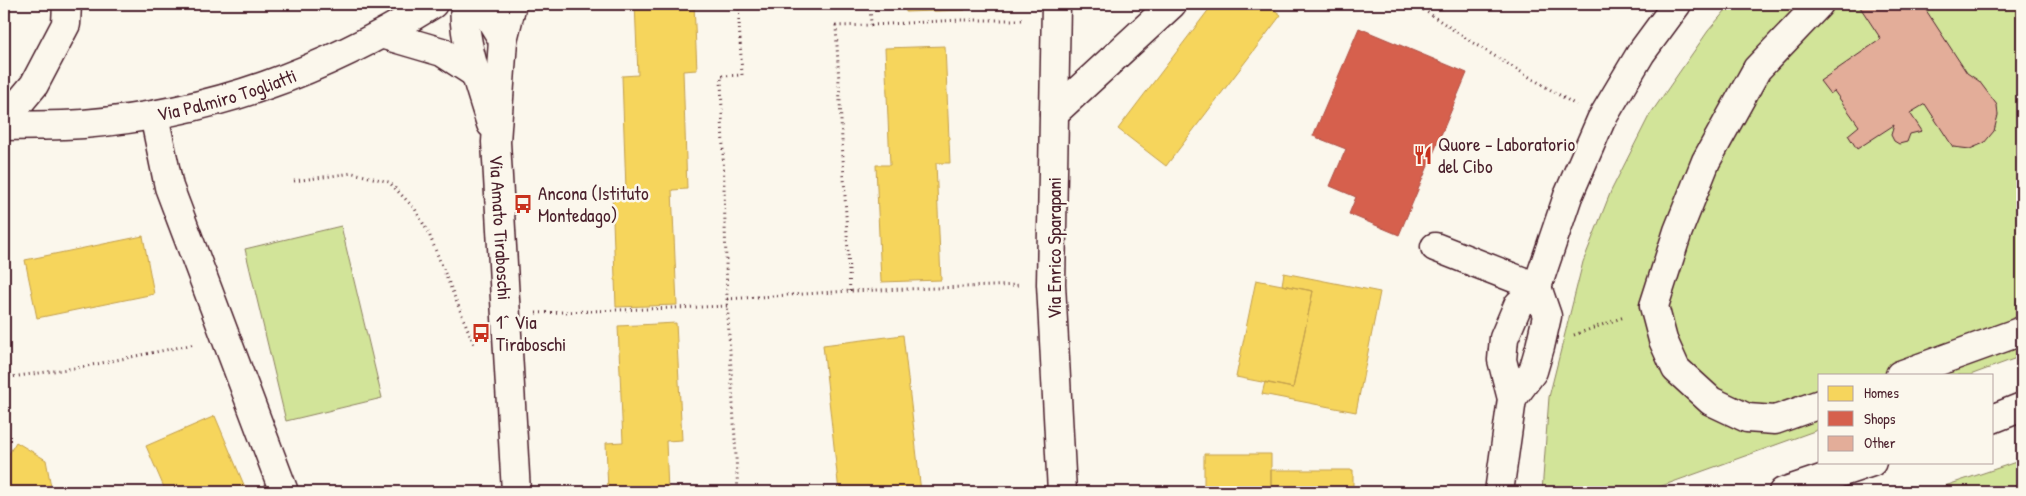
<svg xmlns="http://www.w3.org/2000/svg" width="2026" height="496" font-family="'Patrick Hand',sans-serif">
<rect width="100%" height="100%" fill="#fbf7ec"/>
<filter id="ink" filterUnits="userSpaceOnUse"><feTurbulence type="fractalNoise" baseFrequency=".02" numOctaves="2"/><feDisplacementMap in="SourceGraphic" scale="10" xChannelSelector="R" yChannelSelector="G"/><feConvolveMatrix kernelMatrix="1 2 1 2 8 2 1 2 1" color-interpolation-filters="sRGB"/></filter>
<g filter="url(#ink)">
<!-- green -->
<path fill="#d2e499" stroke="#8e8262" d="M1731,4H2022V356L1970,375H1820V429L1645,492H1542L1549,397L1583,262L1611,191L1649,116L1708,31Z
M341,226L382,398L286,421L245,249Z
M2022,460V492H1927Z"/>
<!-- homes -->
<path fill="#f6d55c" stroke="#c29e4d" d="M635,4H694L697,70L683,71L687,189L672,190L677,305L616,307L612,191L626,190L622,76L638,75Z
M905,4H965V10L906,12Z
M1213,4H1267L1281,15L1166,166L1118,129Z
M945,46L950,163H936L941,280L881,282L876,165H890L885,48Z
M143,236L154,294L37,318L25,260Z
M1284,273L1380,292L1356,412L1262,394L1265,382L1293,388L1313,291L1282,285Z
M1256,280L1313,291L1293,388L1236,377Z
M676,323L682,440L666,441L668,492H608L606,443L623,442L618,326Z
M903,335L921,492H839L823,345Z
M215,416L247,492H166L146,446Z
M16,442L46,460L52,492H4V462Z
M1204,454H1271V492H1211V489L1204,488Z
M1271,470H1353V492H1271Z"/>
<!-- shops -->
<path fill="#d6604d" stroke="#ac4c43" d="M1359,28L1467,73L1399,235L1349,214L1356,197L1330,186L1346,149L1313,136Z"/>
<!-- building -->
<path fill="#e3ad99" stroke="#4a1f2b" d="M1858,4H1922L1967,73L1979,81L1997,105L1998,115L1994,131L1984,143L1970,149L1953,147L1925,104L1910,113L1922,131L1910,134L1907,142L1899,144L1894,141L1891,135L1894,125L1857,149L1848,135L1859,126L1834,91L1830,94L1820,81L1881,39Z"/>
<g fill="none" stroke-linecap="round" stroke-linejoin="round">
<!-- minor casing -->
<g stroke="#4a1f2b" stroke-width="31">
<g id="minor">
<path d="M465,4C461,37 481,91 491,124"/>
<path d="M481,4L503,40"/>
<path id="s1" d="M512,4L503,40L496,142L516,492"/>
<path d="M1056,4L1051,284L1062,492"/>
<path d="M1819,4L1757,69L1706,161L1678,231L1654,306L1663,340L1676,369L1711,401L1747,418L1775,420L1820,404"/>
<path d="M384,35L442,52L476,74"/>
<path d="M1054,113L1172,4"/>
<path d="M154,115L169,187L284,492"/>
<path d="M4,121L34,85L66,24L67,4"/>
<path id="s2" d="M4,126C30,125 57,126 83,124C213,113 323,72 433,4"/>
<path d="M1435,247L1537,287"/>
<path d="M1900,375L2022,331"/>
<path d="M1512,399L1533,371L1540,347L1547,316L1537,287"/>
<path d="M1992,419L2022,407"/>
<path d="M1499,492L1512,399L1502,360L1504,338L1518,305L1537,287L1568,196L1601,120L1641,53L1677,4"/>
<path d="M1783,492L1872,462"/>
</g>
</g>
<!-- path -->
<path stroke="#4a1f2b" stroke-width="3" stroke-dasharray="1 4" stroke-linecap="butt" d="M738,4L742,75L721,76L727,299L738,492
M1415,4L1473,43L1576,105
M871,25L960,20H1025
M294,181L353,173L389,182L415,209L429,234L475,347
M850,291L836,26L871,25L870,4
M727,299L850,291L1021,285
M536,313L728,306
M1574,335L1624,317
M4,378L82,367L195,344"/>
<!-- minor -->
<use href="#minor" stroke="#fbf7ec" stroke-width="28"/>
</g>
</g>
<!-- icons -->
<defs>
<g id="restaurant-bare" transform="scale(1.5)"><path d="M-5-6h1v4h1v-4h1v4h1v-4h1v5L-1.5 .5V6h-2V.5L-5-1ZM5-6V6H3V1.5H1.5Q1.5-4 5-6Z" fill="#c8321e" stroke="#fbf7ec" stroke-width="2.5" paint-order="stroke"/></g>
<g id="bus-bare" transform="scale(1.5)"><path d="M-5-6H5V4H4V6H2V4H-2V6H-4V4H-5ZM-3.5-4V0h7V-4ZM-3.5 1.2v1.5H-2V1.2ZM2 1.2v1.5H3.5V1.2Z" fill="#c8321e" stroke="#fbf7ec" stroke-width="2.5" paint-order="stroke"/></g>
</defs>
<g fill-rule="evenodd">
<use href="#restaurant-bare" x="1423" y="155"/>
<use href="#bus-bare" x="523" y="204"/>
<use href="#bus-bare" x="481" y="333"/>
</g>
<g text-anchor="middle" stroke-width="5" stroke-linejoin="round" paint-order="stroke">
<!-- street labels -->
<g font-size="19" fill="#4a1f2b" stroke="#fbf7ec">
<text dy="7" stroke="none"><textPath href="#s2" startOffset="226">Via Palmiro Togliatti</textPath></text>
<text dy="7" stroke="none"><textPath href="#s1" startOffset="225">Via Amato Tiraboschi</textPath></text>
<text transform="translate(1054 248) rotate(-90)" y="7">Via Enrico Sparapani</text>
</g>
<!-- poi labels -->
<g font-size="19" fill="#4a1f2b" stroke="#fbf7ec" text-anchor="start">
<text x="1438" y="151">Quore - Laboratorio<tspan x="1438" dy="22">del Cibo</tspan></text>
<text x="538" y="200">Ancona (Istituto<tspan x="538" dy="22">Montedago)</tspan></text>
<text x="496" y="329">1^ Via<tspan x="496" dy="22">Tiraboschi</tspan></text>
</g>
</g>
<!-- margin -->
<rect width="2026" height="496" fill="none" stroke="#fbf7ec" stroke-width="20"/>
<rect x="10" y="10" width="2006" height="476" fill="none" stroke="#4a1f2b" stroke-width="2" filter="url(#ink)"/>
<!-- legend -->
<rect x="1818" y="374" width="175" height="90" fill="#fbf7ec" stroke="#b4a19f"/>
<rect x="1828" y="386" width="25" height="15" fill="#f6d55c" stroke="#b4a19f"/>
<text x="1864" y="398" font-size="15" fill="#4a1f2b">Homes</text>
<rect x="1828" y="411" width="25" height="15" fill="#d6604d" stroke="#b4a19f"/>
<text x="1864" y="424" font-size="15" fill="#4a1f2b">Shops</text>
<rect x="1828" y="436" width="25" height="15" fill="#e3ad99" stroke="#b4a19f"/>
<text x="1864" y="448" font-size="15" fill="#4a1f2b">Other</text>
</svg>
